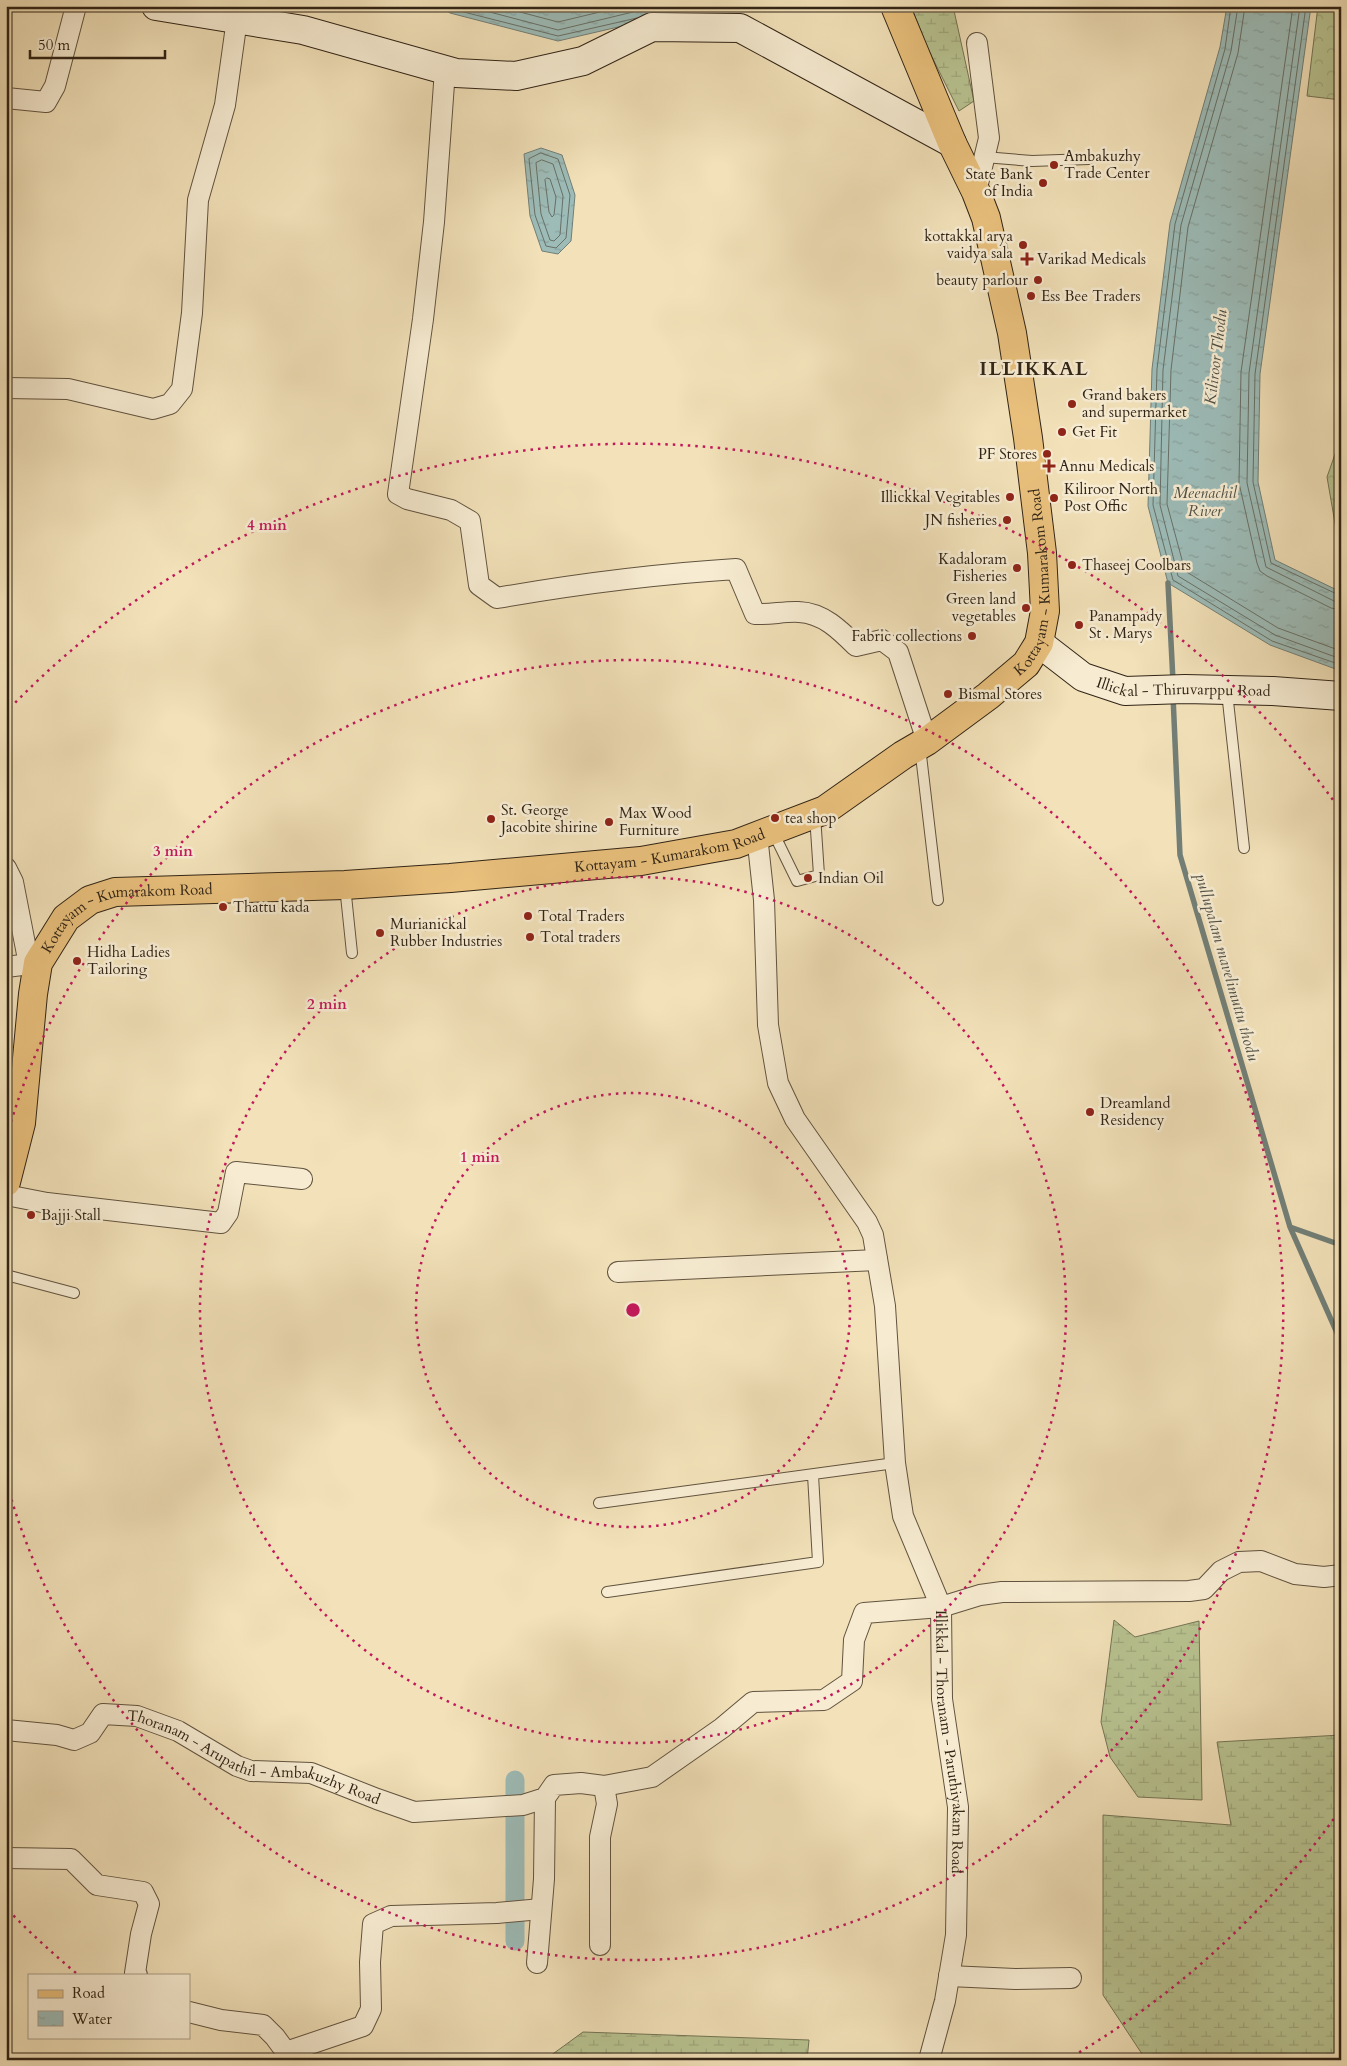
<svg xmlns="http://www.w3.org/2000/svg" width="1347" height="2066" font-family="Cardo,serif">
<defs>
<pattern id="forest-crowns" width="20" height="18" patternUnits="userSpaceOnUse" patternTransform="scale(1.25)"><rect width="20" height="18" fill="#b8c391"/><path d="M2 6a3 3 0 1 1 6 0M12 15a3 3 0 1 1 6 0" fill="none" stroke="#9fa77c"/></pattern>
<pattern id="wetland-marsh" width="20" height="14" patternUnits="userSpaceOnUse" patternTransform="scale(1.25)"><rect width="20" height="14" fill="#b8c391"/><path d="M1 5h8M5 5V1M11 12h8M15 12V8" fill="none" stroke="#9fa77c"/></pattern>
<pattern id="water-ripples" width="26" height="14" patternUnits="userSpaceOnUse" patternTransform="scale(1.25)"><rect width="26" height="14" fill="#9dbcb8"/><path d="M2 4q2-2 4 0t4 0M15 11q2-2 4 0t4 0" fill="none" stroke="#88a19d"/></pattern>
</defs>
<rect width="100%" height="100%" fill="#f2e1b9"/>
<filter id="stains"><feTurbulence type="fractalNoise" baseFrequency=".004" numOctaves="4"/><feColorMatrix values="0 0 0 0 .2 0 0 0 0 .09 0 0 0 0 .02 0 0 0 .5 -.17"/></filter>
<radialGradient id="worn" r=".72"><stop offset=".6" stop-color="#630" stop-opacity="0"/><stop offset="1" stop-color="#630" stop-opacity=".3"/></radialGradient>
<!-- forest -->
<path fill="url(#forest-crowns)" stroke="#747454" d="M1318,6H1341V100L1307,96Z
M1341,437V558L1327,477Z"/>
<!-- wetland -->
<path fill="url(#wetland-marsh)" stroke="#747454" d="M911,6H953L974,101L959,111L928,49Z
M1114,1620L1135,1637L1199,1621L1202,1800L1138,1797L1110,1757L1101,1722Z
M1341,1735V2060H1146L1103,1995V1815L1231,1825L1217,1742Z
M583,2032L809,2040L807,2060H480L550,2056Z"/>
<!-- water -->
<path fill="url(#water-ripples)" stroke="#727f77" d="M440,6H687L674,14L558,41L450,13Z
M1227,6H1311L1260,374L1258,482L1275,560L1341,592V671L1270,645L1168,583L1148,506L1152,369L1170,223L1220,47Z
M541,148L562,155L575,195L571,241L558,254L542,251L530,216L524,154Z
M6,939L12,951L9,1059L6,1078Z"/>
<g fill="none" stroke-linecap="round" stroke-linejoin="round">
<!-- shore -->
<path stroke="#677067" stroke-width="1" d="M448,6L452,9L558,36L637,18
M467,6L558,30L658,6
M497,6L558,22L625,6
M1231,6L1225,49L1175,224L1157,369L1153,505L1173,580L1272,641L1341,665
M1238,6L1231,51L1181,225L1163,370L1160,505L1178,576L1275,635L1341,659
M1245,6L1238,53L1188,227L1171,370L1167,504L1185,571L1278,628L1341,651
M1293,6L1241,372L1239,483L1257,563L1260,571L1267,576L1331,608L1341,610
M1300,6L1249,373L1247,483L1266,567L1334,601L1341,603
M1306,6L1255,374L1253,482L1271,563L1341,596
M541,153L558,159L570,195L566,238L556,248L546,246L535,215L529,159Z
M542,160L553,164L563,196L560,235L554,241L550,240L541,214L536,163Z
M547,178L550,179L556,197L554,215L552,217L549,212L545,180Z"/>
<!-- stream -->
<path stroke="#727f77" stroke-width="5.5" d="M1168,583L1173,681
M1173,696L1180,855L1290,1227L1341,1342
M1290,1227L1341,1245"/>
<!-- canal -->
<path stroke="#9dbcb8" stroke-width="19" d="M515,1780V1798
M515,1815V1941"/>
<!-- lane casing -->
<g stroke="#61533f" stroke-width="12">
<path id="lane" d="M984,157L1032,161L1089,159
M1227,692L1244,848
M920,747L938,900
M773,832L797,881L819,875L815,815
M345,886L352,953
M6,1275L74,1293
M599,1503L895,1463
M607,1592L818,1562L813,1475"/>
</g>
<!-- street casing -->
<g stroke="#61533f" stroke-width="22">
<g id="street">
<path d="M445,70L434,222L423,319L398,494L407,499L451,510L470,521L479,585L497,598C577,584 656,574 736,569L755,614C770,615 785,611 799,612C823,613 840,630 856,646L882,640L898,652L927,741"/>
<path d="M6,98L46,102L55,86L76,6"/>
<path d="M976,192L989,138L977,43"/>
<path d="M6,388L68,389L153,409L170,404L182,389L192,313L198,200L225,105L237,19"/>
<path id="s1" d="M757,835L764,900L768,1025L778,1083L795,1119L867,1222L873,1235L885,1306L895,1463L903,1516L941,1607L942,1699L958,1807L956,1935L945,2001L929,2060"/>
<path d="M6,868L13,882L27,954L38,963"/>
<path d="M6,967L38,963"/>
<path d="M6,1195L47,1203L221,1223L228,1213L236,1172L302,1179"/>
<path d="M618,1272L877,1260"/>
<path id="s2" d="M6,1730L57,1735L74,1740L90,1733L103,1714L137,1716L178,1731L237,1766L251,1771L311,1773L377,1799L414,1812L523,1805L545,1798L554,1785L581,1783L604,1786L652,1777L722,1728L753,1702L824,1700L852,1681L854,1640L864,1613L941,1607L980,1595L1002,1592L1189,1591L1204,1589L1221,1571L1239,1562L1261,1561L1295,1574L1324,1577L1341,1575"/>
<path d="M6,1858L71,1859L97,1885L143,1892L149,1904L141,1934L135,1973L137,1975"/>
<path d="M600,1945V1837L607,1804L604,1786"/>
<path d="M537,1963L544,1879L545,1798"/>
<path d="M949,1976L1015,1979L1071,1978"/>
<path d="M189,2012L221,2020L263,2025L275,2037L286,2052L363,2026L371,2009L370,1962L373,1924L391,1916L497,1913L541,1909"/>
</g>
</g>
<!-- secondary casing -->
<g stroke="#312416" stroke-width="30">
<g id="secondary">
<path d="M156,6L303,30L456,73L516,76L583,61L652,27L740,28L952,143"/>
<path id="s3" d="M1039,643L1083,677L1125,691L1185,689L1273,691L1341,696"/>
</g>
</g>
<!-- primary casing -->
<g stroke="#312416" stroke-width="30">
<g id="primary">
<path id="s4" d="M6,1182L21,1123L33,994L38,963L66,918L90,900L115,892L345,885L450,878L641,861L736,844L825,810L903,755L927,741L988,696L1026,664L1039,643L1045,611L1042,553L1028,438L1012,333L986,218L976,192L952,143L895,6"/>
</g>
</g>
<!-- lane -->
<use href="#lane" stroke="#f7ecd2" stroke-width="10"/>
<!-- street -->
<use href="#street" stroke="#f7ecd2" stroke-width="20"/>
<!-- secondary -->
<use href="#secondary" stroke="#f7ecd2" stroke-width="28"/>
<!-- primary -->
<use href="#primary" stroke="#e9c07c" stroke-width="28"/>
</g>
<!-- distance rings -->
<g fill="none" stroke="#c2185b" stroke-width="2.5" stroke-dasharray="2.5 5">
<circle cx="633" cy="1310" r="217"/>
<circle cx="633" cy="1310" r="433"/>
<path d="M7 1136A650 650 0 1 1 7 1484"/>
<path d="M1338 1813A866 866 0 0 1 1073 2056M76 1973A866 866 0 0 1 10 1912M10 708A866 866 0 0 1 1338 807"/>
</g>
<!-- markers -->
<g fill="#8f2418" stroke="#f7ecd2" stroke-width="2">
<circle cx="1054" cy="165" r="5"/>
<circle cx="1043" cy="183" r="5"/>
<circle cx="1023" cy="245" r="5"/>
<path d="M1024.5 251.5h5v5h5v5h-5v5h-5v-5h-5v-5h5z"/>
<circle cx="1038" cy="280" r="5"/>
<circle cx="1031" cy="296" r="5"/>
<circle cx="1072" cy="404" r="5"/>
<circle cx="1062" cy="432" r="5"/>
<circle cx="1047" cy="454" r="5"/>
<path d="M1046.5 458.5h5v5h5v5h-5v5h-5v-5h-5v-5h5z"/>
<circle cx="1010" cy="497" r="5"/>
<circle cx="1054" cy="498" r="5"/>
<circle cx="1007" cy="520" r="5"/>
<circle cx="1072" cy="565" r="5"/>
<circle cx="1017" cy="568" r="5"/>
<circle cx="1026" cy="608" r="5"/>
<circle cx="1079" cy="625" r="5"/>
<circle cx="972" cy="636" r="5"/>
<circle cx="948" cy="694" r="5"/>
<circle cx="775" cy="818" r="5"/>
<circle cx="491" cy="819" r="5"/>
<circle cx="609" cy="822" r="5"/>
<circle cx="808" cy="878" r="5"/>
<circle cx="223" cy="907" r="5"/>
<circle cx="528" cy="916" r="5"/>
<circle cx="380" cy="933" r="5"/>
<circle cx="530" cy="937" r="5"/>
<circle cx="77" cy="961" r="5"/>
<circle cx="1090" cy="1112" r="5"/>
<circle cx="31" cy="1215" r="5"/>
</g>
<g text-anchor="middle" stroke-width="5" stroke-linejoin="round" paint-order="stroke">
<!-- poi labels -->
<g font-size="15" fill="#312416" stroke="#f7ecd2" text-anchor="start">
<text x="1064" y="161">Ambakuzhy<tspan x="1064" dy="17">Trade Center</tspan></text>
<text x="1033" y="179" text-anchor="end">State Bank<tspan x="1033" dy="17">of India</tspan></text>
<text x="1013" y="241" text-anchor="end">kottakkal arya<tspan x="1013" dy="17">vaidya sala</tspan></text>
<text x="1037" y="264">Varikad Medicals</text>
<text x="1028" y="285" text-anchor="end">beauty parlour</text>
<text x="1041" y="301">Ess Bee Traders</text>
<text x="1082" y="400">Grand bakers<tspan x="1082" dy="17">and supermarket</tspan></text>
<text x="1072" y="437">Get Fit</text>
<text x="1037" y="459" text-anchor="end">PF Stores</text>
<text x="1059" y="471">Annu Medicals</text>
<text x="1064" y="494">Kiliroor North<tspan x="1064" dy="17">Post Offic</tspan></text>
<text x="1000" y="502" text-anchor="end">Illickkal Vegitables</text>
<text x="997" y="525" text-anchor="end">JN fisheries</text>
<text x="1007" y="564" text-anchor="end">Kadaloram<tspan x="1007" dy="17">Fisheries</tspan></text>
<text x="1082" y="570">Thaseej Coolbars</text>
<text x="1016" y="604" text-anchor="end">Green land<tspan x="1016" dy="17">vegetables</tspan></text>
<text x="1089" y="621">Panampady<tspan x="1089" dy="17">St . Marys</tspan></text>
<text x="962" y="641" text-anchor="end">Fabric collections</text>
<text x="958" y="699">Bismal Stores</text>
<text x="501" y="815">St. George<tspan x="501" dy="17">Jacobite shirine</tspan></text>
<text x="619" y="818">Max Wood<tspan x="619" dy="17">Furniture</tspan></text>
<text x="785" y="823">tea shop</text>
<text x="818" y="883">Indian Oil</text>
<text x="233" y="912">Thattu kada</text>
<text x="538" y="921">Total Traders</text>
<text x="390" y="929">Murianickal<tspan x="390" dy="17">Rubber Industries</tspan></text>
<text x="540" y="942">Total traders</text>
<text x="87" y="957">Hidha Ladies<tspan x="87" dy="17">Tailoring</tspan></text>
<text x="1100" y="1108">Dreamland<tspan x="1100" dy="17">Residency</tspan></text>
<text x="41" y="1220">Bajji Stall</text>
</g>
<!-- street labels -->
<g font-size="15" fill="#312416" stroke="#f7ecd2">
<text dy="5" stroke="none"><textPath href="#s4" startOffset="1382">Kottayam - Kumarakom Road</textPath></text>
<text dy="5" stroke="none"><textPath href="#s3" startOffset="158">Illickal - Thiruvarppu Road</textPath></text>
<text dy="5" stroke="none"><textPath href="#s4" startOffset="888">Kottayam - Kumarakom Road</textPath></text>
<text dy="5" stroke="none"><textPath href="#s4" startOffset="332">Kottayam - Kumarakom Road</textPath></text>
<text dy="5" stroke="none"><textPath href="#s1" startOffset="946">Illikkal - Thoranam - Paruthiyakam Road</textPath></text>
<text dy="5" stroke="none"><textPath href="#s2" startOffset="269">Thoranam - Arupathil - Ambakuzhy Road</textPath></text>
</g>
<!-- water labels -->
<g font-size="16" font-style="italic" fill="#515247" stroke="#f7ecd2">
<text transform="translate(1215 357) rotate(-83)" y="6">Kiliroor Thodu</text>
<text x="1205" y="498">Meenachil<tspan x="1205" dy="18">River</tspan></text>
<text transform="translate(1228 967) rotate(74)" y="6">pullupalam mavelimuttu thodu</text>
</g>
<!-- district labels -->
<g font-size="20" font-weight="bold" letter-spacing="1" fill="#312416" stroke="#f7ecd2">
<text x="1034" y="375">ILLIKKAL</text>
</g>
</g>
<circle cx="633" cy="1310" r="8" fill="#c2185b" stroke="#f7ecd2" stroke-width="2.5"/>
<g font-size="15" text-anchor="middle" font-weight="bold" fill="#c2185b" stroke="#f7ecd2" stroke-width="5" stroke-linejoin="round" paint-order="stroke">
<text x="267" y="530">4 min</text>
<text x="173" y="856">3 min</text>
<text x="327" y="1009">2 min</text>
<text x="480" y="1162">1 min</text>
</g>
<!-- margin -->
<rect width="1347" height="2066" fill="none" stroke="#f2e1b9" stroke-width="25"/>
<rect x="8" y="8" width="1332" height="2051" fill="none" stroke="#312416" stroke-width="2.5"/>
<rect x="12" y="12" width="1322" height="2041" fill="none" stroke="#312416"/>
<!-- legend -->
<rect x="28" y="1974" width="162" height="65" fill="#f7ecd2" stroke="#a89c87"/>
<rect x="38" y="1990" width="25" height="8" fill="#e9c07c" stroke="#a89c87"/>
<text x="72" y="1998" font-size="15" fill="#312416">Road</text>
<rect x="38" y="2011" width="25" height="15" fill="url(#water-ripples)" stroke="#a89c87"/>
<text x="72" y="2024" font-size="15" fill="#312416">Water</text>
<!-- scale -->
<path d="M30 50v8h135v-8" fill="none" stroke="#312416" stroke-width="2.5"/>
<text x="38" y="50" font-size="15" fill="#312416" stroke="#f7ecd2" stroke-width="4" paint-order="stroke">50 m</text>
<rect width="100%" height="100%" filter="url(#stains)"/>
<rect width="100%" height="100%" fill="url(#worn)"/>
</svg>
